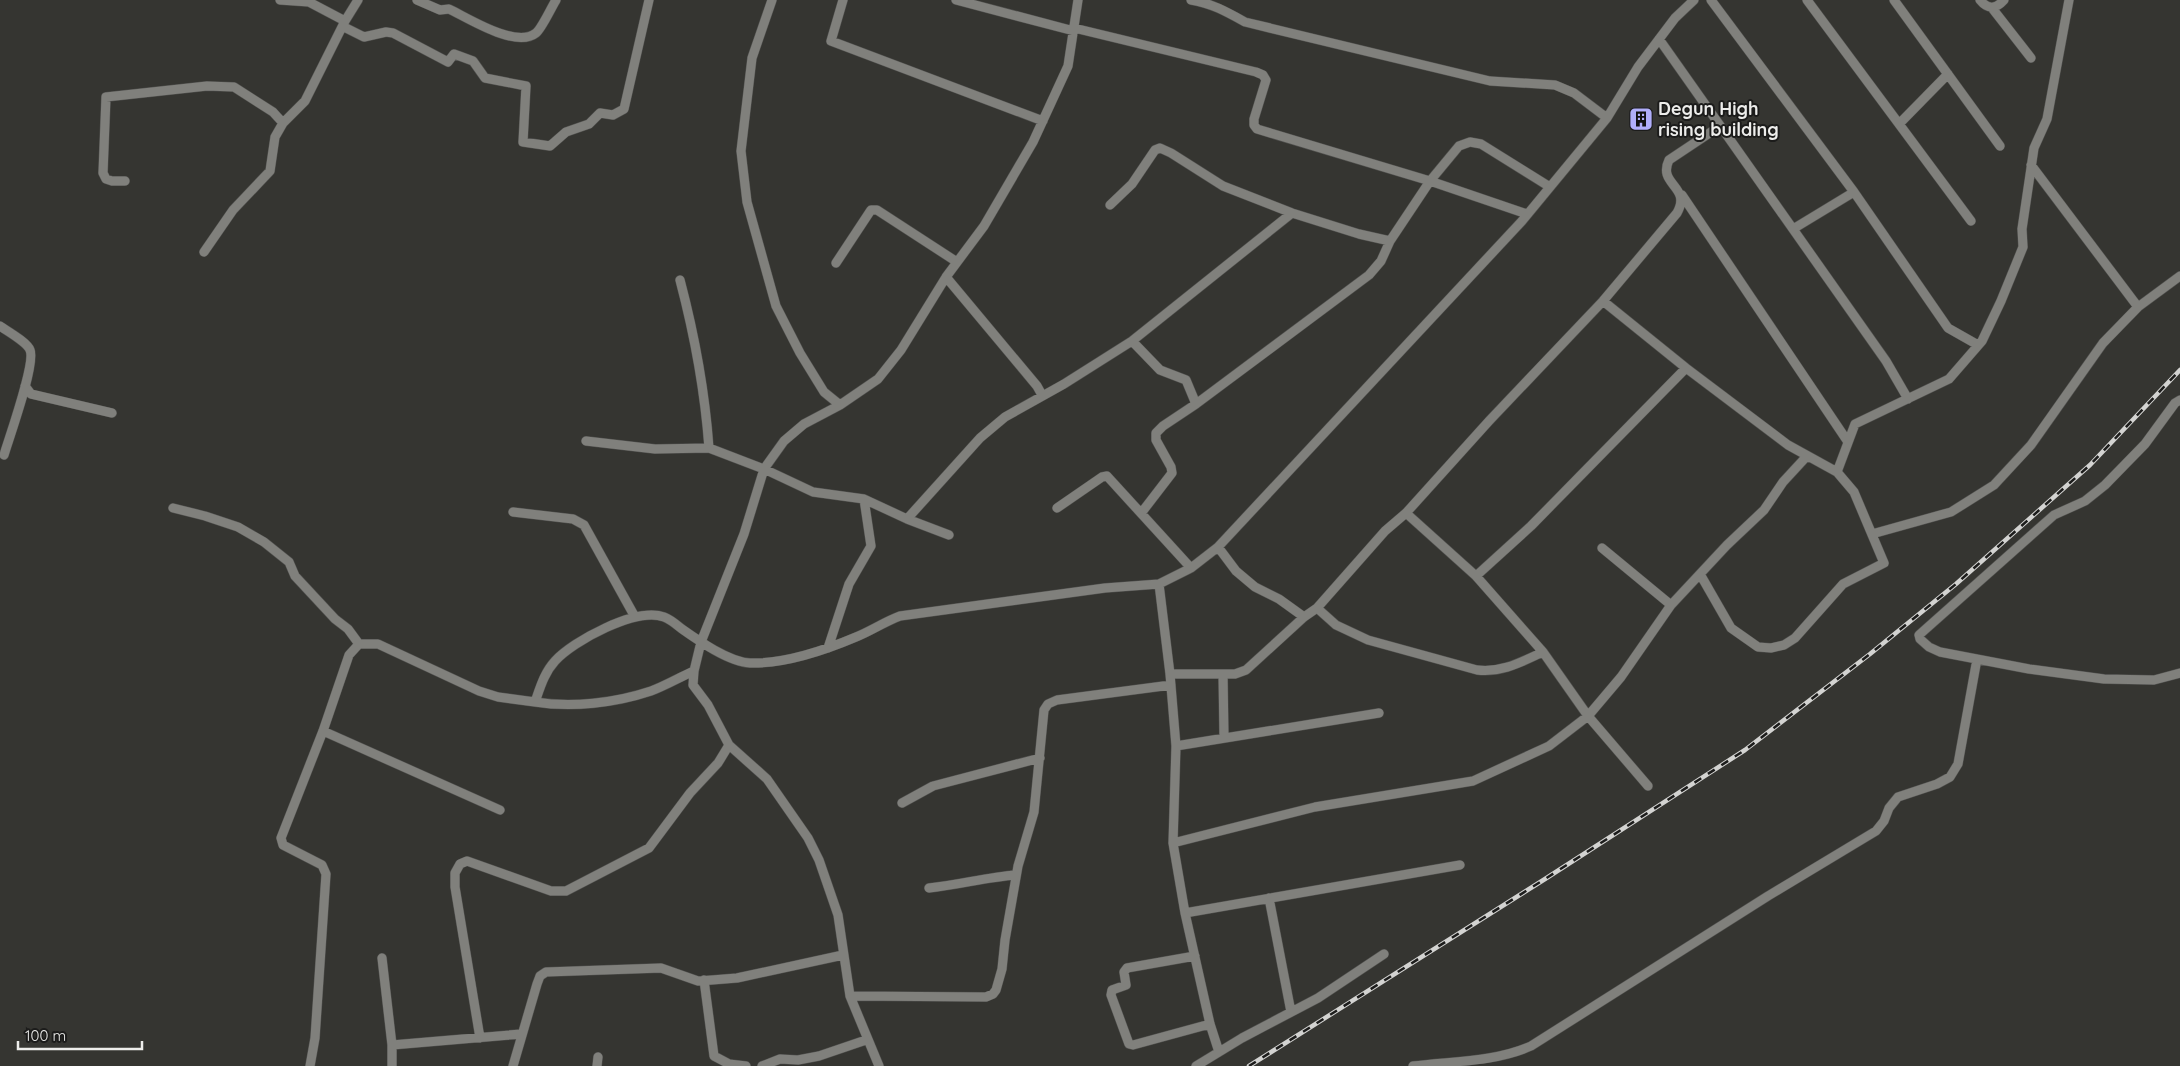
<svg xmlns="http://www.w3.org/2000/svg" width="2180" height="1066" font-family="Quicksand,sans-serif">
<rect width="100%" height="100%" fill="#353531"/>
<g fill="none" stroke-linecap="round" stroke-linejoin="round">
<!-- street casing -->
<g stroke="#525250" stroke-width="10">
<path id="street" d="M280,0L309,2L345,21
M417,0L440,10L449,9C468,18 516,49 536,33C542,28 551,8 556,0
M772,0L752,58L741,151L747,202L776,306L800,353L824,392L840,405
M843,0L831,41L1043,121
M956,0L1074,31
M1191,0C1211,3 1227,12 1245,22L1490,81L1555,85L1574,93L1607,118
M1711,0L1854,192L1948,328L1978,345
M1807,0L1971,221
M1894,0L2000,146
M1980,0C1988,10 1996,9 2004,0
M1992,8L2031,58
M344,27L364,37L386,32L393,33L448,62L454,54L473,61L485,78L526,86L523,142L550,146L566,132L589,124L600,113L613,115L624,109L649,0
M1074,28L1256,72L1263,75L1266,80L1254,119V125L1257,129L1430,181L1527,214
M1659,39L1886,361L1908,399
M1899,124L1948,74
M2031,165L2138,307
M125,181H112L106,179L103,173L106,97L207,86L234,87L273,112L283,123
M1682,195L1848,442
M1110,205L1132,184L1155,150L1160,148L1171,153L1223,186L1292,213L1359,234L1390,241
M1793,229L1854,192
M204,252L233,210L270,171L275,137L283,123L305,101L345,21L358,0
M836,263L871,210H877L957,262
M946,277L1037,386L1042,395
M680,280C694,333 705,393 709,448
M1603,301L1686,368L1788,445L1837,472L1854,492L1884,563L1843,584L1795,638L1784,645L1771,648L1758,647L1731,628L1700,574
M0,326C7,331 27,342 30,350C36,363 9,438 4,455
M1132,341L1160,370L1186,380L1196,404
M25,386L31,394L112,413
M2180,400L2175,403L2145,444L2105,485L2085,501L2054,515L1919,635L1920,639L1929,647L1940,652L2029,669L2104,679L2154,680L2180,673
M586,441L655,449L709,448L764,469L813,492L864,499L907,519L949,535
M1837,472L1855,424L1949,379L1982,341L2001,301L2023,247L2022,229L2034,148L2047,119L2069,0
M173,508L205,516L238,527L264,542L289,562L295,576L335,619L348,629L359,644
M1057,508L1102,477L1107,476L1191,568
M513,512L573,519L584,525L635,617
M1142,512L1172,473L1171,467L1156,440V433L1163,426L1196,404L1369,275L1381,261L1390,241L1430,181L1459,146L1470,142L1481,144L1550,187
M1406,513L1476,576L1531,526L1686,368
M907,519L980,438L1005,417L1064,384L1132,341L1292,213
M1872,534L1951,512L1994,485L2031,445L2103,343L2138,307L2180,276
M1218,547L1236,571L1255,587L1279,599L1304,617
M1602,548L1671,605
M1476,576L1543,652L1588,716L1648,786
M1159,584L1170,674L1176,746L1173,843L1185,913L1210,1024L1219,1052
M1317,608L1336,625L1368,640L1477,670C1502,673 1521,662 1543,652
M828,648L849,584L871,546L864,499
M1170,674H1235L1246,670L1304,617L1317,608L1385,531L1406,513L1489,421L1603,301L1677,213C1692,186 1657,185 1669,160L1720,126
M1223,674L1224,737
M535,702C572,708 615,703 651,691C665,686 680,677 694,671
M323,731L500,810
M1176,746L1379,713
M902,803L933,786L1040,758
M1173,843L1315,807L1473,781L1549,746L1588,716L1621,677L1671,605L1727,545L1764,510L1783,482L1807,456
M929,888C959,885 987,877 1016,875
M1269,898L1291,1012
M1185,913L1460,865
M1195,956L1127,968L1124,972L1126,985L1112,990L1111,995L1129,1044L1133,1045L1210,1024
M382,958L392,1045V1066
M704,980L714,1056L729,1064L746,1066
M850,996L986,997L993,994L996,990L1002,969L1005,940L1018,866L1034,812L1044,710L1048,704L1057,700L1171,685
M480,1038L455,887V873L460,864L467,861L551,891H566L649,848L690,793L718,763L729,745
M392,1045L521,1034
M310,1066L315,1038L326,874L322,865L283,845L281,838L323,731L349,655L359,644H378L479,691L498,697L535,702C540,688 544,673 555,661C573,641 636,607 664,617C670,619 677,625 682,629C699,641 729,662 750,663C785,664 823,651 856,637C871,631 884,622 900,616L1105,588L1159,584L1191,568L1218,547L1522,221L1607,118L1638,67L1675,18L1694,0
M513,1066L537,984L540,976L546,972L661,968L698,981L712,980L737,978L843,955
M597,1066L598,1057
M762,1066L780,1059L798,1060L819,1056L866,1040
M879,1066L850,996L838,915L819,860L808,838L767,779L729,745L708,705L693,685L694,671L701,642L744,534L764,469L784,441L804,424L840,405L878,379L901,350L946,277L984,226L1033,142L1068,66L1078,0
M1196,1066L1242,1038L1318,998L1384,954
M1413,1066C1453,1061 1495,1062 1531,1046L1768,896L1876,831L1884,821L1889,808L1898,797L1937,784L1950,777L1958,764L1977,659"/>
</g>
<!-- street -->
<use href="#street" stroke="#80807c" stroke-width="9"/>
<!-- rail casing -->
<g stroke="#d3d3d1" stroke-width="4.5">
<path id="rail" d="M1249,1066L1545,879L1745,750L1870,654L1956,584L2090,465L2180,370"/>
</g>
<!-- rail -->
<use href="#rail" stroke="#1c1c1b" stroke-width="2.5" stroke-dasharray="8" stroke-linecap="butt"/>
</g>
<!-- icons -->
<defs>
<g id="building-square" transform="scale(1.25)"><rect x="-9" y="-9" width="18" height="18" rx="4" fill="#b0aefa" stroke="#1c1c1b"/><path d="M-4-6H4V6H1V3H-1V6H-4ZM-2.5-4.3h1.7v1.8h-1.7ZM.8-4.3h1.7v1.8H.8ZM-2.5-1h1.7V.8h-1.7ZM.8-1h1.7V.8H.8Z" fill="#111"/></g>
</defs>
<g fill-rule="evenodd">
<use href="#building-square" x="1641" y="119"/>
</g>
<g text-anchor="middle" stroke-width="4" stroke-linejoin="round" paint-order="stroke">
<!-- poi labels -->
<g font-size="18" font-weight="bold" fill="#ededeb" stroke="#1c1c1b" text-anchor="start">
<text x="1658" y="115">Degun High<tspan x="1658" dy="21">rising building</tspan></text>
</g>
</g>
<!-- scale -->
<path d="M18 1041v8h124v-8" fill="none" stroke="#ededeb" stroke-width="2.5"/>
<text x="25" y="1041" font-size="15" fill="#ededeb" stroke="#1c1c1b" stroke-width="4" paint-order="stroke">100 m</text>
</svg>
